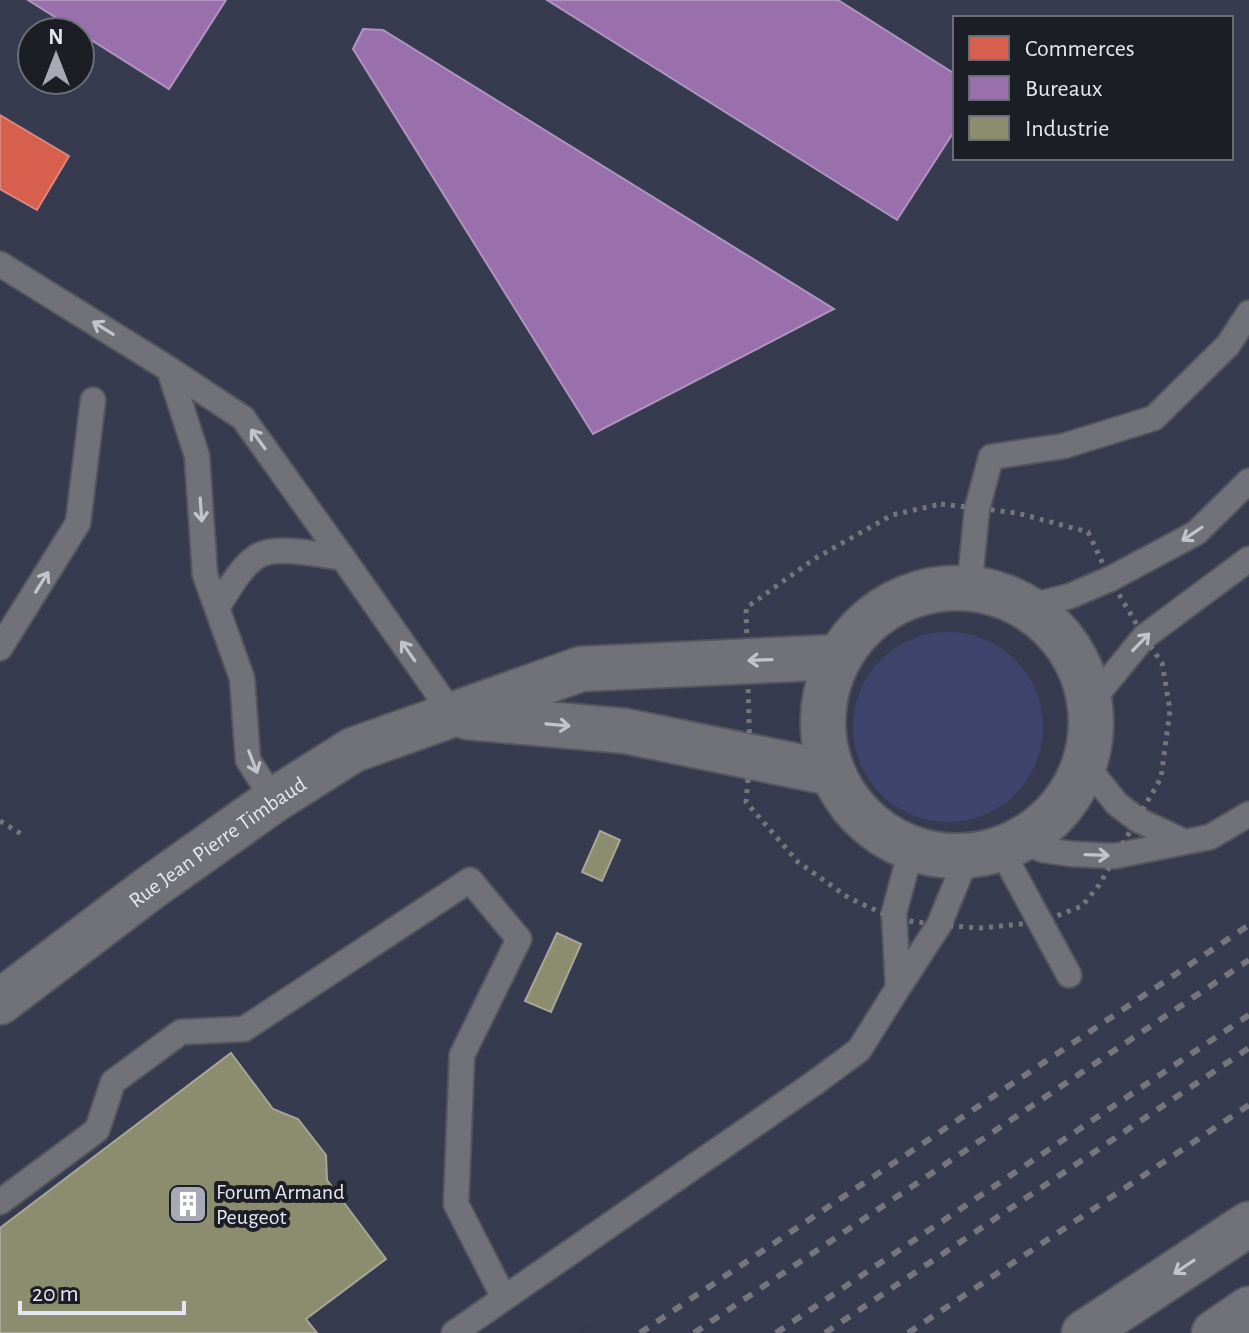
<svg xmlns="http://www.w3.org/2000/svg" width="1249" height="1333" font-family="'Alegreya Sans',sans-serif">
<rect width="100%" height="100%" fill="#373942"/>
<!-- built -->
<path fill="#373b4f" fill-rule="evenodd" d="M0,0H1249V1333H580L600,1318L578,1333H0ZM955,18H1231V158H955ZM32,32H80V80H32Z"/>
<!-- green -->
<path fill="#3f446c" d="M853 727a95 95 0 1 1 190 0a95 95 0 1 1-190 0Z"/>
<!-- shops -->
<path fill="#d6604d" stroke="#da887e" stroke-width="2" d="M0,115L69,156L37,210L0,189Z"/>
<!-- offices -->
<path fill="#9970ab" stroke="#b094c0" stroke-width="2" d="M28,0H226L169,89Z
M547,0H838L955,74V130L897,220Z
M363,29L383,30L834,309L593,434L353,49Z"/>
<!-- industry -->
<path fill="#8c8c6e" stroke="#a6a795" stroke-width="2" d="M600,831L620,840L602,881L582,872Z
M557,933L581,944L551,1012L525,1001Z
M231,1053L273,1109L298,1119L326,1155L327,1180L386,1259L306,1319L317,1333H0V1228Z"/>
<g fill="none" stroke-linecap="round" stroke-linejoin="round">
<!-- service casing -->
<g stroke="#54555d" stroke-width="28">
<path id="service" d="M0,264L169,369
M969,590L977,509L991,457L1064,446L1154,418L1228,345L1249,313
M1027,607L1070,596L1110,579L1196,533L1249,481
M217,608C228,591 239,569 256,557C275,544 321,555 343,558
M0,648L78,523L93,400
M1091,702L1144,637L1249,559
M1085,764L1117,804L1138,820L1183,841
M274,800L248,760L242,678L205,575L197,456L169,369L243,418L343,558L453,715
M1021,841L1043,850L1072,854L1115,856L1210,837L1249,814
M911,850L894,913L898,988L939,925L967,857
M1001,850L1069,975
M0,1202L97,1130L113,1082L181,1032L244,1029L470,880L519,939L462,1055L456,1204L504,1298
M454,1333L813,1084L859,1050L898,988"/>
</g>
<!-- minor casing -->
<g stroke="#54555d" stroke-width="48">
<path id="minor" d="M1084,1333L1249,1224
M1214,1333L1249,1309"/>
</g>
<!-- tertiary casing -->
<g stroke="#54555d" stroke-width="48">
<g id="tertiary">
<circle cx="957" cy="722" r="134"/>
<path d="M467,717L625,731L831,773"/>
<path id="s1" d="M0,1002L150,888L274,800L353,750L581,669L838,657"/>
</g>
</g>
<!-- path -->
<path stroke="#75767c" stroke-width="5" stroke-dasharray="4 6" stroke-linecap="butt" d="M941,504L1017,513L1088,532L1110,579L1144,637L1162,663L1170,710L1161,778L1099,885L1082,906L1041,922L981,928L939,925L895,919L849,898L798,862L746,802L750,757L746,608L814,559L892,515Z
M0,821L23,835"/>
<!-- service -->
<use href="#service" stroke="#717279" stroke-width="24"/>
<!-- minor -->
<use href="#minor" stroke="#717279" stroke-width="44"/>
<!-- tertiary -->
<use href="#tertiary" stroke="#717279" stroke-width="44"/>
<!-- rail -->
<path stroke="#75767e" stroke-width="6" stroke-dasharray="10 10" stroke-linecap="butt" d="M640,1333L1249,925
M694,1333L1249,960
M776,1333L1249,1015
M825,1333L1249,1048
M908,1333L1249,1105"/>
</g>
<!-- one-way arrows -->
<defs><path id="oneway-shaft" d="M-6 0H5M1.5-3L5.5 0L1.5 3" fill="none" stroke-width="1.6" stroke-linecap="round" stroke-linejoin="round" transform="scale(2)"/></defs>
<g stroke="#c2c4cd">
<use href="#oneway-shaft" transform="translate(103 328) rotate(-148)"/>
<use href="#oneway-shaft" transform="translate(258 439) rotate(-126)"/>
<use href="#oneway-shaft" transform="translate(201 510) rotate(86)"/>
<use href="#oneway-shaft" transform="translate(1192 534) rotate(146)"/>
<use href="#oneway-shaft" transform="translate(42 582) rotate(-58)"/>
<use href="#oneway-shaft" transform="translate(1141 642) rotate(-46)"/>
<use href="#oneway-shaft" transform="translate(408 651) rotate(-125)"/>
<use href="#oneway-shaft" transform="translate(760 660) rotate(178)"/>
<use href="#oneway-shaft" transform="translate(558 725) rotate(5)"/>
<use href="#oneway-shaft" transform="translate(253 762) rotate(69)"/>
<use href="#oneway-shaft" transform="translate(1097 855) rotate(2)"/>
<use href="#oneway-shaft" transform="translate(1184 1267) rotate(146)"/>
</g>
<!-- icons -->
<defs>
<g id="building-square" transform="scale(2)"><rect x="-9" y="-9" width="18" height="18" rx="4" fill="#a7aab4" stroke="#1c1e25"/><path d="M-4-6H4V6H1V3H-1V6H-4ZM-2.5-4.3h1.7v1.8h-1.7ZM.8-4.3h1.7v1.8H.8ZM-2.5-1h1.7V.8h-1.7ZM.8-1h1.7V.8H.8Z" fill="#fff"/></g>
</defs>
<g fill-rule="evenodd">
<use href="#building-square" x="188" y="1204"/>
</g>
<g text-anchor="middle" stroke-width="8" stroke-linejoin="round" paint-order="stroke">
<!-- street labels -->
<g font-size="22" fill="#e4e7f1" stroke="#1c1e25">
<text dy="8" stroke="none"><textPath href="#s1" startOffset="270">Rue Jean Pierre Timbaud</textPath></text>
</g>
<!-- poi labels -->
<g font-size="22" fill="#e4e7f1" stroke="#1c1e25" text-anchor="start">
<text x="216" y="1199">Forum Armand<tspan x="216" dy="25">Peugeot</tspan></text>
</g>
</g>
<!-- legend -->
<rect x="953" y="16" width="280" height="144" fill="#1c1e25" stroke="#6c6e77" stroke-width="2"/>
<rect x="969" y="36" width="40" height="24" fill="#d6604d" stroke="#6c6e77" stroke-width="2"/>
<text x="1025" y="56" font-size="24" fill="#e4e7f1">Commerces</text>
<rect x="969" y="76" width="40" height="24" fill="#9970ab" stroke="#6c6e77" stroke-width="2"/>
<text x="1025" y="96" font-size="24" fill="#e4e7f1">Bureaux</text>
<rect x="969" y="116" width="40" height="24" fill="#8c8c6e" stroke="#6c6e77" stroke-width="2"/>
<text x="1025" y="136" font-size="24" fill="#e4e7f1">Industrie</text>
<!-- north arrow -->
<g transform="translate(56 56)"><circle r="38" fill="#1c1e25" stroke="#6c6e77" stroke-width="2"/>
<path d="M0-6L14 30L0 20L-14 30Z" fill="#a7aab4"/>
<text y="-12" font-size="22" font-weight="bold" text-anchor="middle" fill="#e4e7f1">N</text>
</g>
<!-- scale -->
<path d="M20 1301v12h164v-12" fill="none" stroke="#e4e7f1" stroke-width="4"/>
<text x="32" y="1301" font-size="24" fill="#e4e7f1" stroke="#1c1e25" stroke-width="6" paint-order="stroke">20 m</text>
</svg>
